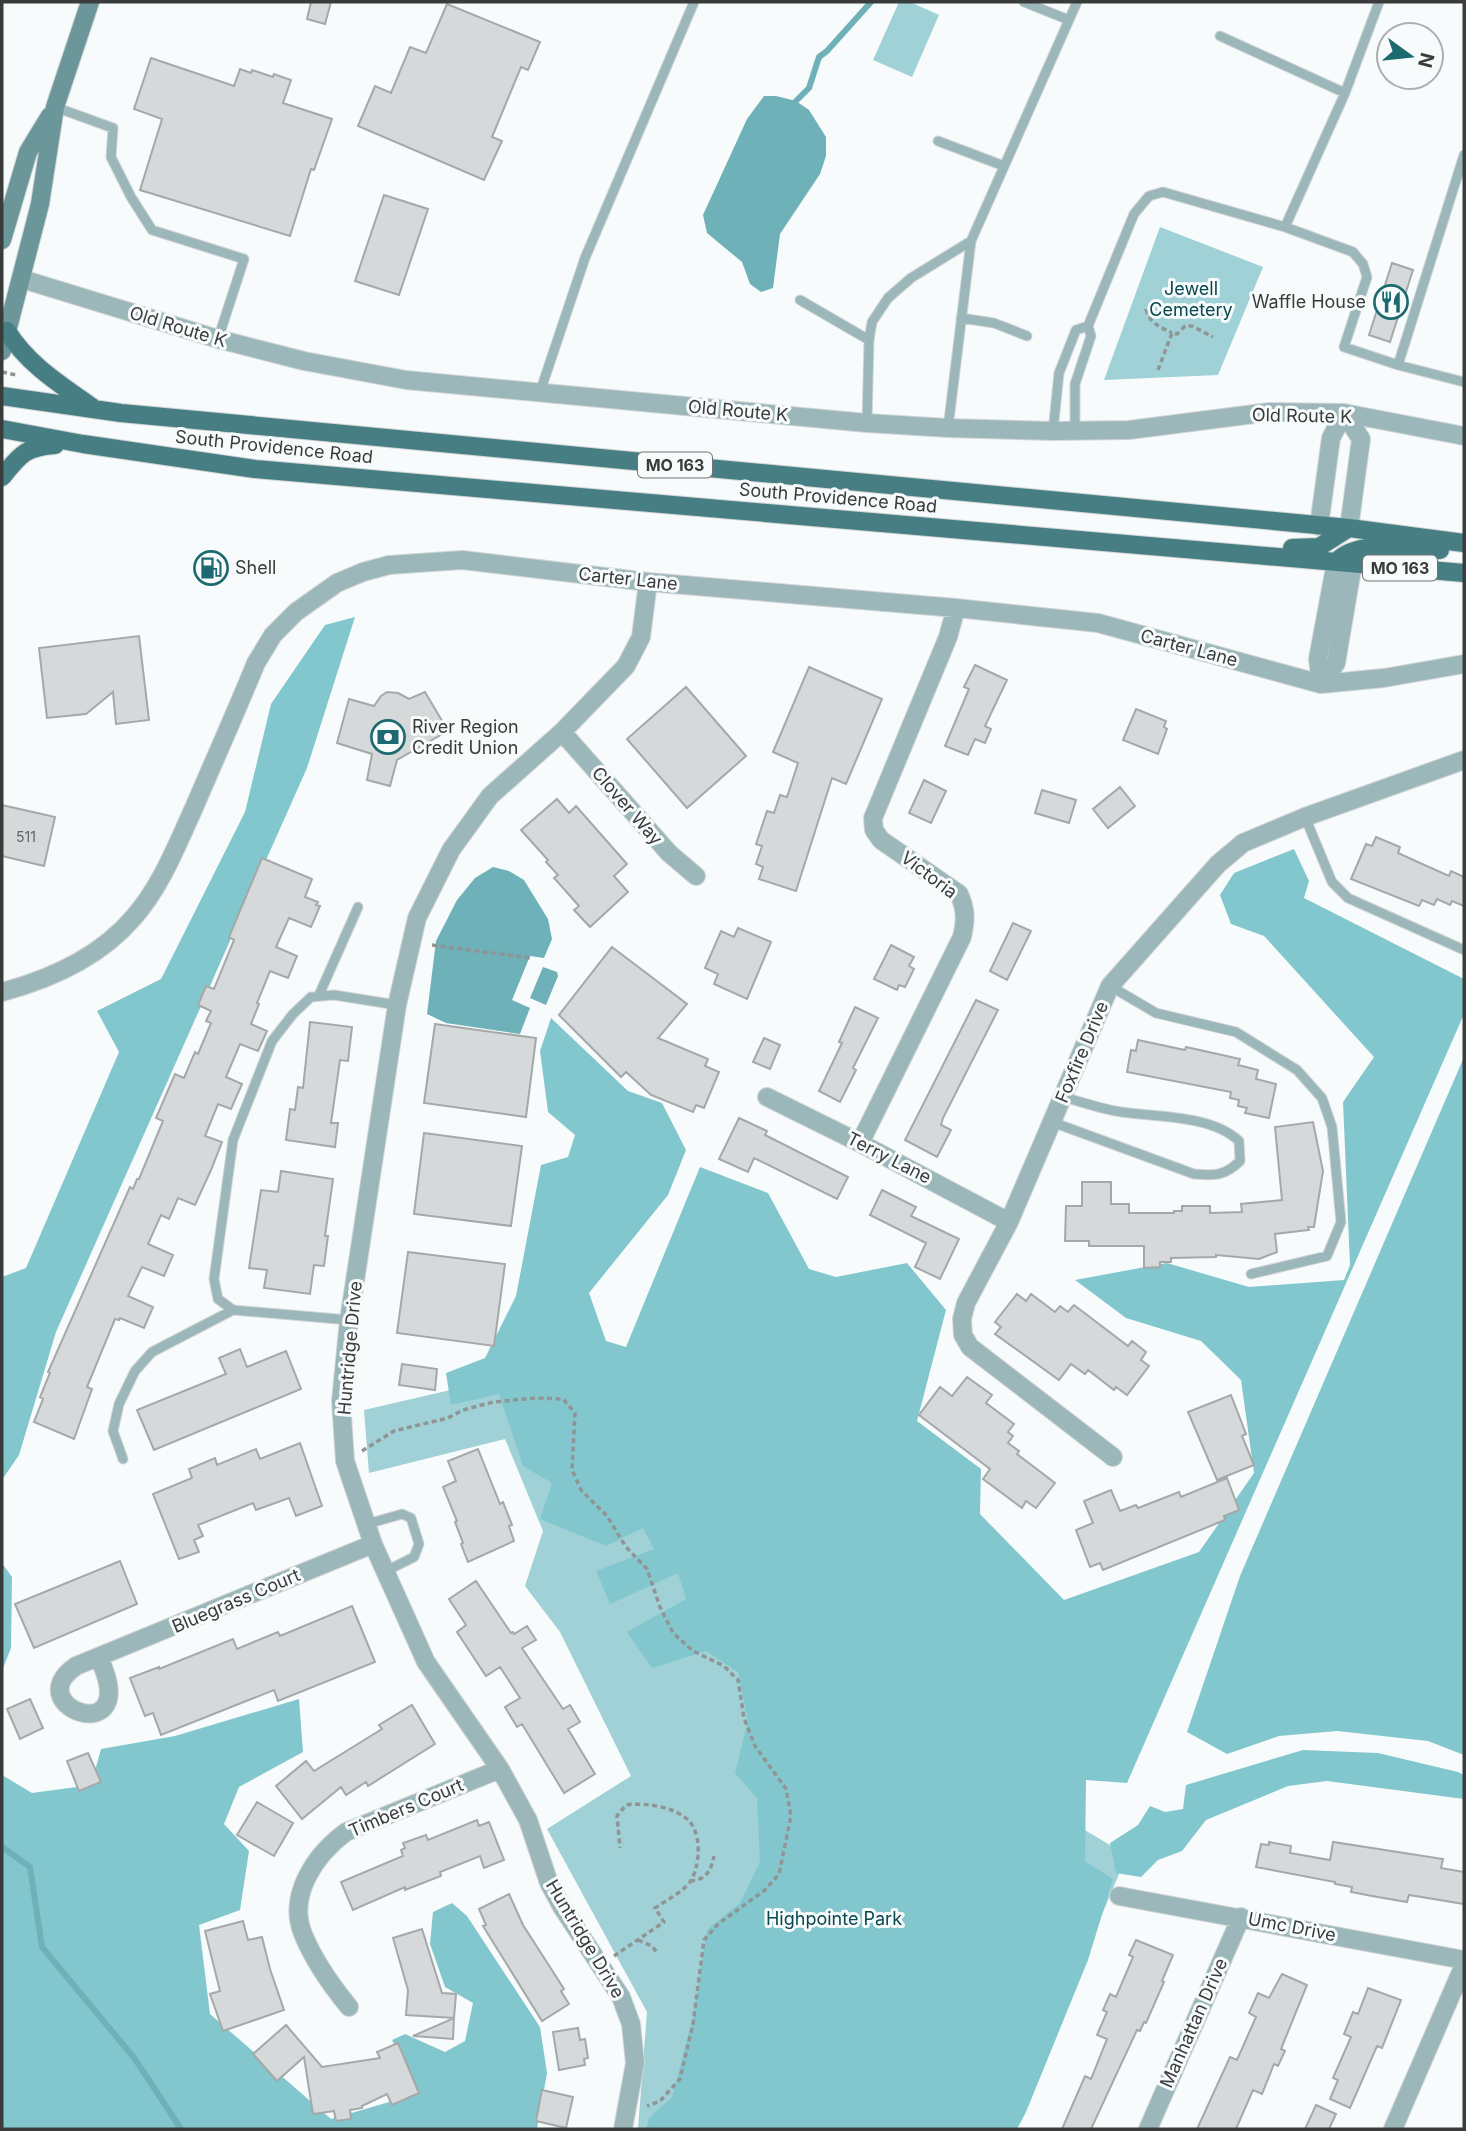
<svg xmlns="http://www.w3.org/2000/svg" width="1466" height="2131" font-family="Inter,sans-serif">
<rect width="100%" height="100%" fill="#f7fbfb"/>
<!-- green -->
<path fill="#9fd1d6" d="M899,2H910L939,15L912,77L873,60Z
M1160,227L1263,267L1218,375L1104,380Z
M620,1351L983,1770L1127,1855L1012,2129H638L647,2012L547,1829L631,1776L560,1632L525,1586L543,1531L505,1439L369,1473L364,1410Z"/>
<!-- forest -->
<path fill="#83c7ce" d="M355,617L307,768L56,1332L19,1455L2,1480V1277L26,1268L119,1052L97,1011L161,979L245,812L271,704L325,625Z
M1294,849L1309,881L1304,898L1464,979V1014L1127,1783L1086,1780L1085,1861L1113,1879L1088,1960L1026,2112L1017,2129H646L649,2118L672,2097L693,2017L707,1930L740,1903L760,1862L757,1798L735,1773L748,1721L738,1672L706,1651L652,1668L627,1632L686,1599L678,1573L610,1604L596,1571L654,1549L643,1528L606,1546L540,1519L552,1483L523,1466L499,1394L451,1405L446,1373L485,1358L516,1296L541,1165L568,1157L575,1135L548,1112L540,1051L551,1018L628,1091L662,1103L686,1150L668,1195L589,1293L606,1341L626,1347L700,1167L768,1193L809,1269L836,1277L907,1263L946,1310L917,1421L981,1469L980,1514L1064,1600L1199,1552L1254,1473L1241,1380L1201,1341L1126,1318L1075,1280L1167,1263L1249,1287L1344,1280L1350,1265L1343,1102L1374,1057L1264,936L1231,924L1220,895L1234,873Z
M1464,1057V1755L1428,1741L1337,1731L1279,1736L1227,1754L1187,1732L1240,1576Z
M2,1563L12,1577L11,1648L2,1671Z
M299,1699L303,1752L239,1787L224,1824L249,1851L240,1910L199,1925L210,2014L331,2119L420,2093L392,2040L405,2034L445,2052L465,2041L473,2003L445,1987L430,1944L433,1912L452,1903L467,1916L540,2027L547,2073L537,2129H2V1775L32,1793L91,1785L101,1749L175,1736Z
M1303,1750L1378,1753L1458,1772L1464,1775V1799L1327,1781L1288,1786L1206,1820L1182,1851L1158,1860L1141,1877L1116,1873L1110,1843L1138,1825L1150,1806L1165,1812L1183,1809L1186,1785Z"/>
<!-- water -->
<path fill="#6eb1b8" d="M764,96H776L796,101L809,110L826,137V156L820,174L780,234L773,288L761,292L750,284L742,262L707,233L703,215L747,119Z
M493,867L509,871L524,880L548,919L552,939L544,958L530,956L512,1000L530,1008L520,1034L446,1023L427,1014L436,941L457,900L475,878Z
M543,967L557,972L558,976L546,1005L530,998Z"/>
<g fill="none" stroke-linecap="round" stroke-linejoin="round">
<!-- stream -->
<path stroke="#6eb1b8" stroke-width="6" d="M796,101L809,88L819,57L827,51L871,2
M2,1847L30,1867L42,1947L135,2059L181,2129"/>
</g>
<!-- building -->
<path fill="#d5d9da" stroke="#a4a8a8" stroke-width="2" d="M311,2H331L325,24L307,19Z
M447,4L540,42L528,70L521,67L492,137L502,141L484,180L358,126L375,86L391,93L410,47L426,53Z
M151,58L234,86L240,69L251,73L252,70L273,77L274,74L291,80L283,103L332,119L314,170L311,169L290,236L140,190L162,119L134,109Z
M384,195L428,209L399,295L355,281Z
M1392,263L1413,270L1390,342L1369,335Z
M139,636L149,720L116,724L113,692L86,714L47,718L39,648Z
M975,665L1007,680L985,726L991,729L985,743L975,739L968,755L945,746L969,689L964,687Z
M809,667L882,699L846,784L832,778L796,891L759,879L763,867L756,864L762,846L756,844L767,811L774,813L780,795L787,797L798,763L773,752Z
M686,687L746,756L687,808L627,739Z
M387,692L398,693L409,699L425,692L448,731L397,760L390,786L367,780L372,754L337,743L349,699L374,706L381,696Z
M1136,709L1166,721L1164,727L1167,729L1158,754L1123,740Z
M924,780L946,791L931,823L909,813Z
M1120,787L1135,806L1108,828L1093,809Z
M1042,790L1076,800L1069,823L1035,813Z
M557,799L569,813L576,806L627,864L614,876L628,892L590,927L574,910L579,906L554,878L558,875L546,862L548,860L521,830Z
M2,805L55,817L44,866L2,856Z
M1376,837L1400,847L1398,853L1420,863L1449,876L1451,871L1464,877V906L1452,901L1450,905L1437,899L1434,905L1422,900L1419,906L1351,879L1366,844L1372,846Z
M262,858L312,879L305,897L318,902L316,905L320,906L311,927L289,918L276,947L297,956L288,978L270,971L257,1003L259,1004L251,1024L267,1031L258,1051L240,1044L226,1077L242,1084L231,1109L218,1104L205,1136L222,1142L211,1170L195,1205L178,1198L169,1219L161,1215L148,1244L173,1255L164,1276L142,1267L128,1296L153,1307L144,1328L120,1318L119,1320L115,1319L87,1387L92,1389L74,1439L34,1422L43,1399L40,1397L50,1373L48,1372L130,1187L133,1189L137,1179H139L163,1121L156,1118L175,1074L184,1078L195,1052L198,1054L211,1023L206,1021L211,1011L198,1005L206,986L214,989L234,940L229,937Z
M1013,923L1031,931L1007,980L990,971Z
M738,928L771,942L747,999L714,984L718,974L705,968L721,931L734,937Z
M891,945L914,957L909,966L914,969L905,987L899,985L897,990L874,979Z
M612,947L687,1004L658,1038L708,1059L705,1066L719,1072L704,1108L696,1105L693,1112L651,1095L626,1072L621,1077L559,1015Z
M976,1000L998,1010L943,1118L941,1125L951,1130L937,1157L905,1140Z
M855,1007L878,1018L853,1068L856,1070L840,1102L819,1091L842,1043L839,1042Z
M310,1022L352,1027L348,1061L340,1060L331,1123H338L335,1147L286,1140L290,1109L295,1110L298,1087L303,1088Z
M435,1024L536,1038L526,1117L424,1103Z
M764,1038L780,1045L770,1069L753,1062Z
M1138,1040L1185,1050L1186,1047L1240,1059L1238,1065L1258,1070L1256,1079L1276,1084L1269,1118L1245,1113L1247,1108L1238,1106L1239,1100L1230,1098L1231,1092L1127,1072L1131,1050L1136,1051Z
M739,1118L767,1131L765,1135L848,1177L837,1199L754,1158L748,1172L719,1159Z
M1313,1122L1323,1171L1314,1227H1308L1309,1230L1275,1234L1277,1252L1259,1259L1216,1255V1257L1171,1258V1262H1160V1267L1144,1268V1246H1089V1241H1065L1066,1206H1082V1182H1111V1204H1129V1213H1174V1211H1182V1206H1210V1213L1242,1212L1241,1204L1282,1200L1275,1127Z
M424,1133L522,1146L511,1226L414,1214Z
M281,1171L333,1179L325,1236H328L324,1266L314,1265L310,1294L264,1288L267,1270L249,1268L261,1190L278,1192Z
M882,1190L916,1207L911,1216L959,1239L940,1279L915,1267L926,1243L870,1215Z
M408,1252L505,1264L494,1346L397,1333Z
M1017,1294L1026,1301L1031,1294L1055,1312L1060,1306L1068,1312L1074,1305L1128,1346L1132,1341L1146,1352L1141,1360L1149,1366L1127,1395L1116,1387L1114,1390L1088,1370L1085,1374L1071,1364L1059,1380L995,1334L1001,1327L995,1322Z
M240,1349L247,1367L286,1351L301,1389L154,1450L137,1410L226,1374L219,1358Z
M402,1364L437,1369L435,1390L399,1385Z
M967,1377L992,1395L986,1403L1014,1424L1008,1432L1013,1436L1008,1443L1019,1451L1017,1454L1055,1483L1036,1508L1026,1501L1022,1508L983,1479L990,1469L919,1415L940,1387L952,1396Z
M1231,1395L1246,1434L1242,1436L1254,1465L1217,1480L1188,1412Z
M300,1443L322,1506L296,1516L289,1498L256,1510L253,1503L198,1525L203,1536L194,1540L199,1552L179,1559L153,1494L192,1478L189,1469L215,1458L217,1465L256,1449L260,1459Z
M478,1449L500,1504L503,1502L512,1525L509,1526L514,1541L468,1562L461,1544L463,1543L455,1522L457,1521L443,1487L456,1481L448,1461Z
M1227,1478L1239,1510L1224,1516L1225,1520L1103,1570L1100,1563L1090,1567L1076,1530L1093,1523L1084,1501L1111,1490L1120,1511L1136,1505L1138,1508L1179,1492L1181,1497Z
M120,1561L137,1604L34,1648L15,1604Z
M476,1581L511,1633L513,1632L514,1634L527,1626L536,1640L522,1648L563,1709L570,1705L580,1722L568,1729L595,1774L564,1793L522,1724L517,1727L505,1707L520,1698L500,1667L486,1676L457,1632L466,1625L449,1599Z
M352,1606L375,1662L278,1701L274,1690L161,1735L153,1713L145,1716L130,1678L159,1667V1669L233,1639L237,1649L278,1632L280,1636Z
M30,1699L43,1728L20,1739L7,1709Z
M412,1705L435,1744L368,1786L366,1782L346,1795L341,1787L302,1819L276,1786L306,1761L314,1771L382,1729L379,1725Z
M88,1753L101,1782L79,1791L67,1761Z
M257,1802L293,1823L274,1856L237,1835Z
M477,1820L479,1826L489,1822L504,1860L484,1868L480,1856L440,1872L441,1876L405,1890V1887L353,1910L341,1882L403,1856L401,1850L405,1848L403,1843L426,1835L428,1840Z
M1269,1842L1291,1846L1290,1853L1330,1860L1333,1842L1443,1859L1441,1868L1464,1872V1904L1409,1895L1407,1902L1372,1896L1351,1892L1352,1887L1335,1884V1882L1256,1867L1261,1844L1269,1845Z
M509,1894L523,1925L564,1989L561,1991L569,2004L542,2021L483,1926L486,1925L479,1909Z
M243,1921L248,1940L262,1937L270,1969L284,2010L223,2031L210,1994L220,1991L205,1931Z
M422,1929L442,1993L456,1994L454,2018L406,2015L408,1990L393,1938Z
M1136,1940L1173,1955L1162,1981L1164,1982L1146,2023L1144,2022L1140,2031L1137,2030L1091,2129H1062L1085,2076L1091,2079L1107,2039L1097,2035L1107,2012L1103,2010L1110,1994L1116,1997L1133,1957L1129,1955Z
M1282,1974L1307,1985L1281,2049L1285,2051L1278,2066L1274,2064L1262,2094L1253,2090L1236,2129H1197L1230,2057L1237,2060L1256,2017L1249,2013L1258,1993L1269,1998Z
M1368,1988L1401,2000L1382,2048L1377,2046L1350,2108L1330,2099L1338,2080L1333,2078L1351,2037L1344,2034L1353,2012L1358,2014Z
M454,2018L453,2039L413,2036Z
M286,2025L322,2067L380,2058L377,2052L398,2043L419,2093L392,2105L387,2094L362,2106V2108L350,2110L351,2119L336,2121L334,2111L313,2114L304,2057L277,2081L253,2054Z
M578,2028L580,2040L585,2039L588,2058L584,2059L585,2065L559,2070L553,2032Z
M542,2090L573,2097L566,2128L536,2121Z
M1316,2105L1336,2114L1329,2129H1305Z"/>
<g fill="none" stroke-linecap="round" stroke-linejoin="round">
<!-- lane casing -->
<g stroke="#d1d5d5" stroke-width="11">
<path id="lane" d="M1024,2L1069,20
M1220,36L1345,93
M55,107L113,128L111,157L131,197L152,230L244,259L218,339
M938,141L1004,166
M1285,227L1345,93L1379,2
M800,300L869,340
M961,318L994,323L1027,336
M1398,365L1464,155
M540,392L585,258L694,2
M867,423L869,340L872,322L888,298L911,278L971,241
M948,428L971,241L1077,2
M1053,431L1059,373L1076,330L1088,326
M1075,431V384L1091,336L1088,326L1134,214L1149,196L1163,192L1285,227L1353,252L1363,264L1367,277L1344,347L1398,365L1464,382
M1305,817L1332,882L1348,898L1464,950
M1110,986L1156,1013L1236,1032L1297,1070L1322,1098L1332,1127L1341,1222L1327,1256L1251,1274
M319,995L358,907
M1052,1122L1194,1174C1214,1176 1225,1176 1240,1161L1239,1141C1212,1115 1157,1117 1121,1112C1101,1109 1082,1102 1063,1097
M349,1320L233,1310L218,1299L214,1279L233,1140L272,1041L293,1014L311,997L334,995L397,1005
M123,1459L113,1431L119,1404L135,1371L152,1352L233,1310
M367,1524L402,1514L411,1518L419,1544L414,1557L386,1571"/>
</g>
<!-- street casing -->
<g stroke="#d1d5d5" stroke-width="20">
<path id="street" d="M22,279L218,339L304,361L406,380L867,423L948,428L1053,431L1129,430L1270,412L1344,413L1464,436
M1319,526L1331,438L1344,413L1361,439L1349,528
M1321,684L1336,663L1353,563
M1321,684L1318,659L1336,562
M562,732L669,853L696,876
M2,992C51,979 100,957 134,917C161,886 176,847 193,810C214,761 236,712 256,663L273,635L296,612L337,583L363,572L389,565L462,560L648,582L956,608L1098,623L1321,684L1384,678L1464,664
M767,1097L860,1143L1009,1222
M860,1143L962,937C966,920 966,909 959,894L881,840L874,830L873,818L948,637L956,608
M1113,1457L970,1347L963,1335L962,1319L966,1303L1009,1222L1110,986L1218,864L1243,843L1305,817L1464,760
M99,1658C144,1752 16,1707 76,1666L373,1544
M1119,1896L1464,1960
M349,2007C331,1985 314,1961 303,1934C287,1895 316,1854 346,1832L500,1769
M623,2129L635,2063L631,2024L621,1997L562,1907L549,1883L528,1820L500,1769L426,1662L373,1544L345,1461L341,1401L349,1320L397,1005L417,918L451,850L490,796L562,732L626,666L641,637L648,582
M1148,2129L1241,1917
M1393,2129L1464,1965"/>
</g>
<!-- secondary casing -->
<g stroke="#d1d5d5" stroke-width="20">
<path id="secondary" d="M2,240L28,152L50,116
M2,351L40,204L55,107L90,2"/>
</g>
<!-- primary casing -->
<g stroke="#d1d5d5" stroke-width="20">
<path id="primary" d="M7,331C27,364 61,385 92,407
M2,396L121,413L1349,528L1464,543
M2,429L83,444L255,469L1464,573
M2,477C20,455 25,447 55,445
M1292,548L1319,547L1349,528
M1336,562C1358,538 1409,549 1440,550"/>
</g>
<!-- path -->
<path stroke="#919494" stroke-width="3.5" stroke-dasharray="5 3.5" stroke-linecap="butt" d="M1146,309C1149,323 1160,327 1172,333
M1158,370L1172,333L1177,334L1185,326H1192L1213,337
M2,372L16,375
M432,945L530,958
M362,1451L394,1431L448,1418L463,1410L493,1402L535,1398L563,1399L575,1413L572,1470L581,1490L607,1516L626,1547L647,1569L660,1607L673,1633L693,1651L724,1666L738,1680L744,1718L755,1746L786,1789L791,1816L779,1874L765,1890L718,1924L704,1940L693,2024L680,2079L660,2101L647,2106
M690,1881C706,1880 711,1871 714,1856
M638,1940L652,1946L658,1954
M614,1956L664,1922L655,1908C667,1900 681,1893 690,1882C695,1874 697,1866 698,1856C699,1845 697,1828 688,1820C675,1807 644,1802 626,1805L617,1816L620,1848"/>
<!-- lane -->
<use href="#lane" stroke="#9bb7ba" stroke-width="9"/>
<!-- street -->
<use href="#street" stroke="#9bb7ba" stroke-width="18"/>
<!-- secondary -->
<use href="#secondary" stroke="#6b969a" stroke-width="18"/>
<!-- primary -->
<use href="#primary" stroke="#477e83" stroke-width="18"/>
</g>
<!-- icons -->
<defs>
<g id="restaurant-ring" transform="scale(1.75)"><circle r="9.5" fill="#f7fbfb" stroke="#1d6970" stroke-width="1.5"/><path d="M-5-6h1v4h1v-4h1v4h1v-4h1v5L-1.5 .5V6h-2V.5L-5-1ZM5-6V6H3V1.5H1.5Q1.5-4 5-6Z" fill="#1d6970"/></g>
<g id="fuel-ring" transform="scale(1.75)"><circle r="9.5" fill="#f7fbfb" stroke="#1d6970" stroke-width="1.5"/><path d="M-5.5-6h7V0h2V4h1.3V-2.5L3-4.5l.8-.8L6-3V5H2.5V1h-1V6h-7ZM-4.2-4.7v3.2H.2V-4.7Z" fill="#1d6970"/></g>
<g id="bank-ring" transform="scale(1.75)"><circle r="9.5" fill="#f7fbfb" stroke="#1d6970" stroke-width="1.5"/><path d="M-6-4H6V4H-6ZM0-2.3a2.3 2.3 0 1 0 0 4.6a2.3 2.3 0 1 0 0-4.6Z" fill="#1d6970"/></g>
</defs>
<g fill-rule="evenodd">
<use href="#restaurant-ring" x="1391" y="302"/>
<use href="#fuel-ring" x="211" y="568"/>
<use href="#bank-ring" x="388" y="737"/>
</g>
<g text-anchor="middle" stroke-width="6" stroke-linejoin="round" paint-order="stroke">
<!-- number labels -->
<g font-size="14" fill="#616364">
<text x="26" y="842">511</text>
</g>
<!-- shield labels -->
<g fill="#f7fbfb" stroke="#737575" stroke-width="2">
<rect x="638" y="452.5" width="74" height="25" rx="5"/>
<rect x="1363" y="555.5" width="74" height="25" rx="5"/>
</g>
<g font-size="16" font-weight="bold" fill="#3a3c3c">
<text x="675" y="471">MO 163</text>
<text x="1400" y="574">MO 163</text>
</g>
<!-- park labels -->
<g font-size="18" fill="#07474d" stroke="#f7fbfb">
<text x="1191" y="295">Jewell<tspan x="1191" dy="21">Cemetery</tspan></text>
<text x="834" y="1925">Highpointe Park</text>
</g>
<!-- poi labels -->
<g font-size="18" fill="#3a3c3c" stroke="#f7fbfb" text-anchor="start">
<text x="1366" y="308" text-anchor="end">Waffle House</text>
<text x="235" y="574">Shell</text>
<text x="412" y="733">River Region<tspan x="412" dy="21">Credit Union</tspan></text>
</g>
<!-- street labels -->
<g font-size="18" fill="#3a3c3c" stroke="#f7fbfb">
<text transform="translate(178 327) rotate(17)" y="6">Old Route K</text>
<text transform="translate(738 411) rotate(5)" y="6">Old Route K</text>
<text transform="translate(1302 416) rotate(1)" y="6">Old Route K</text>
<text transform="translate(274 447) rotate(6)" y="6">South Providence Road</text>
<text transform="translate(838 498) rotate(5)" y="6">South Providence Road</text>
<text transform="translate(628 579) rotate(6)" y="6">Carter Lane</text>
<text transform="translate(1189 648) rotate(15)" y="6">Carter Lane</text>
<text transform="translate(627 806) rotate(49)" y="6">Clover Way</text>
<text transform="translate(929 875) rotate(37)" y="6">Victoria</text>
<text transform="translate(1082 1052) rotate(-67)" y="6">Foxfire Drive</text>
<text transform="translate(889 1158) rotate(27)" y="6">Terry Lane</text>
<text transform="translate(350 1348) rotate(-85)" y="6">Huntridge Drive</text>
<text transform="translate(236 1601) rotate(-23)" y="6">Bluegrass Court</text>
<text transform="translate(406 1808) rotate(-23)" y="6">Timbers Court</text>
<text transform="translate(1292 1927) rotate(11)" y="6">Umc Drive</text>
<text transform="translate(585 1939) rotate(59)" y="6">Huntridge Drive</text>
<text transform="translate(1194 2023) rotate(-66)" y="6">Manhattan Drive</text>
</g>
</g>
<!-- border -->
<rect width="1466" height="2131" fill="none" stroke="#3a3c3c" stroke-width="7"/>
<!-- north arrow -->
<g transform="translate(1410 56) rotate(105)"><circle r="33" fill="#f7fbfb" stroke="#abafaf" stroke-width="2"/>
<path d="M0-5L12 26L0 18L-12 26Z" fill="#1d6970"/>
<text y="-10" font-size="19" font-weight="bold" text-anchor="middle" fill="#3a3c3c">N</text>
</g>
</svg>
